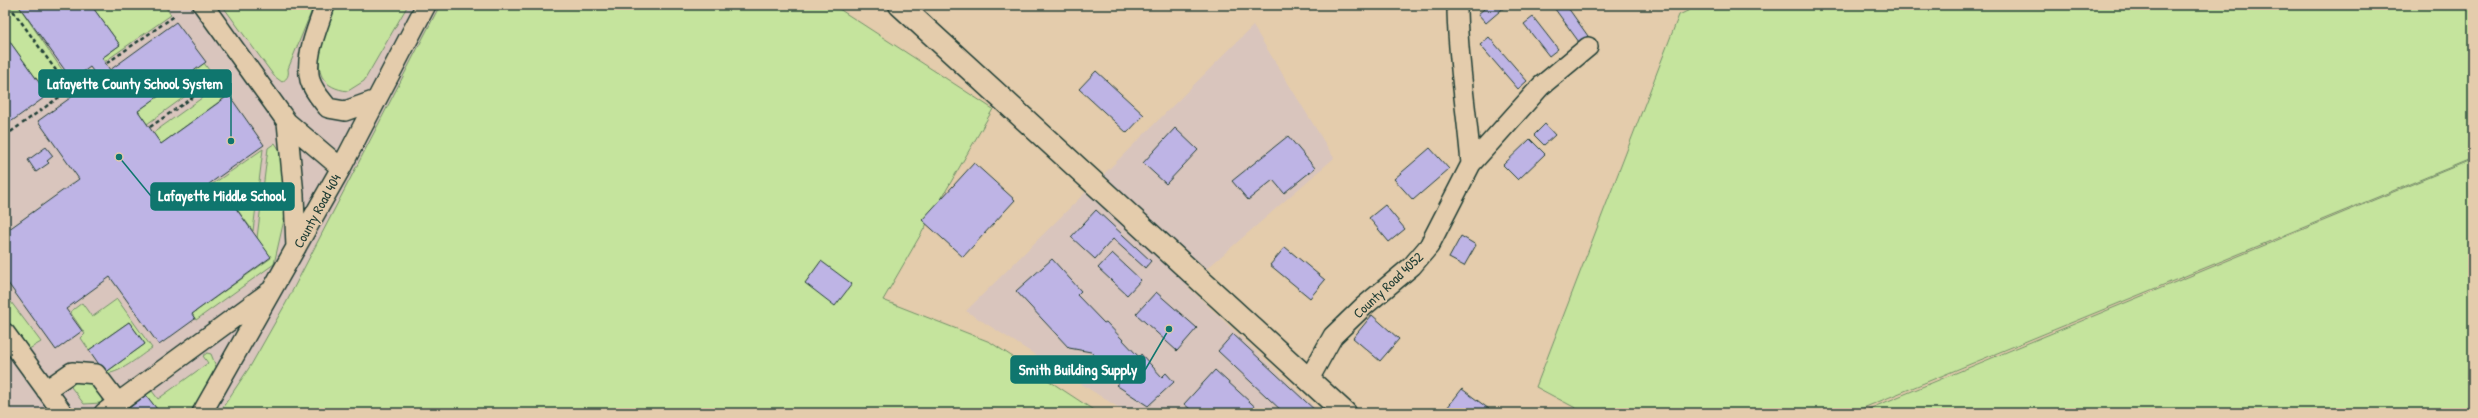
<svg xmlns="http://www.w3.org/2000/svg" width="2478" height="418" font-family="'Patrick Hand',sans-serif">
<rect width="100%" height="100%" fill="#e4ccac"/>
<filter id="ink" filterUnits="userSpaceOnUse"><feTurbulence type="fractalNoise" baseFrequency=".025" numOctaves="2"/><feDisplacementMap in="SourceGraphic" scale="8" xChannelSelector="R" yChannelSelector="G"/><feConvolveMatrix kernelMatrix="1 2 1 2 8 2 1 2 1" color-interpolation-filters="sRGB"/></filter>
<g filter="url(#ink)">
<!-- built -->
<path fill="#d9c5bd" d="M5,5H526L363,413H5Z
M1253,26L1334,158L1187,286L1321,413H1127L966,311Z"/>
<!-- green -->
<path fill="#c5e49d" stroke="#729068" d="M5,5H18L69,80L48,95L5,35Z
M91,5H164L171,15L104,62L102,58L120,45Z
M222,5H314L288,69C289,75 288,78 282,82L274,76Z
M336,5H408L364,81L348,91C298,85 326,34 336,5Z
M440,5H833L993,109L883,300L990,342L1098,413H219L251,365L286,303Z
M1700,5H2473V158L1851,413H1585L1536,387L1679,15Z
M204,63L213,76L147,124L138,111Z
M220,85L227,96L161,144L153,133Z
M275,143L286,160V211L274,264L196,320L192,314L271,258L257,238L268,148Z
M263,149L253,231L219,185L213,189L210,186Z
M2473,159V413H1859Z
M5,294L41,342L29,349L24,345L5,319Z
M117,299L152,348C141,355 117,376 105,373L145,344L129,322L89,350L81,338L85,334L70,312L82,303L92,317Z
M207,353L211,354L219,374L196,413H160L146,395L152,391L158,399L208,363L203,356Z
M80,377H87L103,397L101,403L84,404L71,387Z"/>
<!-- building -->
<path fill="#beb4e5" stroke="#1f3d34" d="M18,5H91L120,45L102,58L110,70L176,22L206,62L138,111L161,144L229,95L264,145L209,184L213,189L219,185L271,257L192,314L195,319L159,345L110,277L66,309L82,331L56,350L5,279V232L79,179L38,121L98,78L90,67L72,80Z
M1489,5H1507L1486,23L1478,14Z
M1552,5H1566L1588,36L1579,42Z
M1533,17L1558,49L1549,56L1524,24Z
M5,35L48,95L5,126Z
M1489,37L1527,81L1518,89L1480,45Z
M1096,71L1144,115L1127,133L1079,89Z
M1545,124L1555,135L1544,145L1534,135Z
M1175,128L1198,150L1166,184L1143,163Z
M1288,136L1315,168L1284,193L1273,180L1248,200L1232,181Z
M1530,139L1545,154L1518,180L1503,165Z
M46,147L53,156L47,161L49,163L36,172L28,160Z
M1430,148L1449,169L1413,200L1394,179Z
M974,163L1015,200L963,257L922,220Z
M1385,205L1405,229L1389,242L1369,218Z
M1096,210L1151,261L1145,268L1113,239L1095,259L1071,237Z
M1461,236L1476,245L1464,266L1449,258Z
M1285,247L1325,280L1310,298L1270,265Z
M1112,253L1141,280L1127,295L1098,268Z
M1052,259L1081,291L1077,295L1104,323L1106,322L1139,357L1141,354L1162,377L1166,373L1174,382L1148,406L1116,385L1121,381L1104,361L1101,363L1091,352L1069,348L1016,291Z
M821,261L852,284L835,306L805,283Z
M1156,292L1197,328L1177,351L1136,314Z
M1372,315L1399,339L1380,361L1353,338Z
M129,322L145,344L105,373L89,350Z
M1233,334L1318,413H1284L1218,351Z
M1215,370L1262,413H1195L1184,404Z
M1462,389L1489,409L1487,413H1443Z
M146,395L160,413H123Z"/>
<g fill="none" stroke-linecap="round" stroke-linejoin="round">
<!-- minor casing -->
<g stroke="#1f3d34" stroke-width="22">
<path id="minor" d="M203,5L287,122L341,168
M325,5C318,28 304,56 310,80C313,91 322,100 328,108L345,111L376,100
M1457,5C1457,58 1467,111 1471,164
M287,122L294,195L296,248
M5,333L63,413
M1309,379L1333,336L1363,307L1412,266L1429,246L1471,164L1541,86L1588,47
M46,390L72,372L96,374L118,403
M104,413L269,292
M202,413L341,168L426,5"/>
</g>
<!-- major casing -->
<g stroke="#1f3d34" stroke-width="25">
<path id="major" d="M900,5L1345,413"/>
</g>
<!-- path -->
<path stroke="#1f3d34" stroke-width="2.5" stroke-dasharray="4 3" stroke-linecap="butt" d="M9,5L70,90
M107,63L176,15
M150,127L222,77
M5,136L94,72"/>
<!-- minor -->
<use href="#minor" stroke="#e4ccac" stroke-width="19"/>
<!-- major -->
<use href="#major" stroke="#e4ccac" stroke-width="22"/>
</g>
</g>
<g text-anchor="middle" stroke-width="3.5" stroke-linejoin="round" paint-order="stroke">
<!-- street labels -->
<g font-size="14" fill="#1f3d34" stroke="#e4ccac">
<text transform="translate(317 211) rotate(-61)" y="5">County Road 404</text>
<text transform="translate(1388 285) rotate(-43)" y="5">County Road 4052</text>
</g>
</g>
<!-- callouts -->
<path fill="none" stroke="#0f766e" stroke-width="1.5" d="M231 141L231 83M119 157L151 196M1169 329L1145 370"/>
<g fill="#0f766e" stroke="#e4ccac" stroke-width="1.5">
<circle cx="231" cy="141" r="4"/>
<circle cx="119" cy="157" r="4"/>
<circle cx="1169" cy="329" r="4"/>
</g>
<g fill="#0f766e" stroke="#0f766e" stroke-width="1.5">
<rect x="39" y="70" width="192" height="27" rx="4"/>
<rect x="151" y="183" width="143" height="27" rx="4"/>
<rect x="1011" y="356" width="134" height="27" rx="4"/>
</g>
<g font-size="15" text-anchor="middle" font-weight="bold" fill="#fff">
<text x="135" y="89">Lafayette County School System</text>
<text x="222" y="201">Lafayette Middle School</text>
<text x="1078" y="375">Smith Building Supply</text>
</g>
<!-- margin -->
<rect width="2478" height="418" fill="none" stroke="#e4ccac" stroke-width="20"/>
<rect x="10" y="10" width="2458" height="398" fill="none" stroke="#1f3d34" stroke-width="1.5" filter="url(#ink)"/>
</svg>
